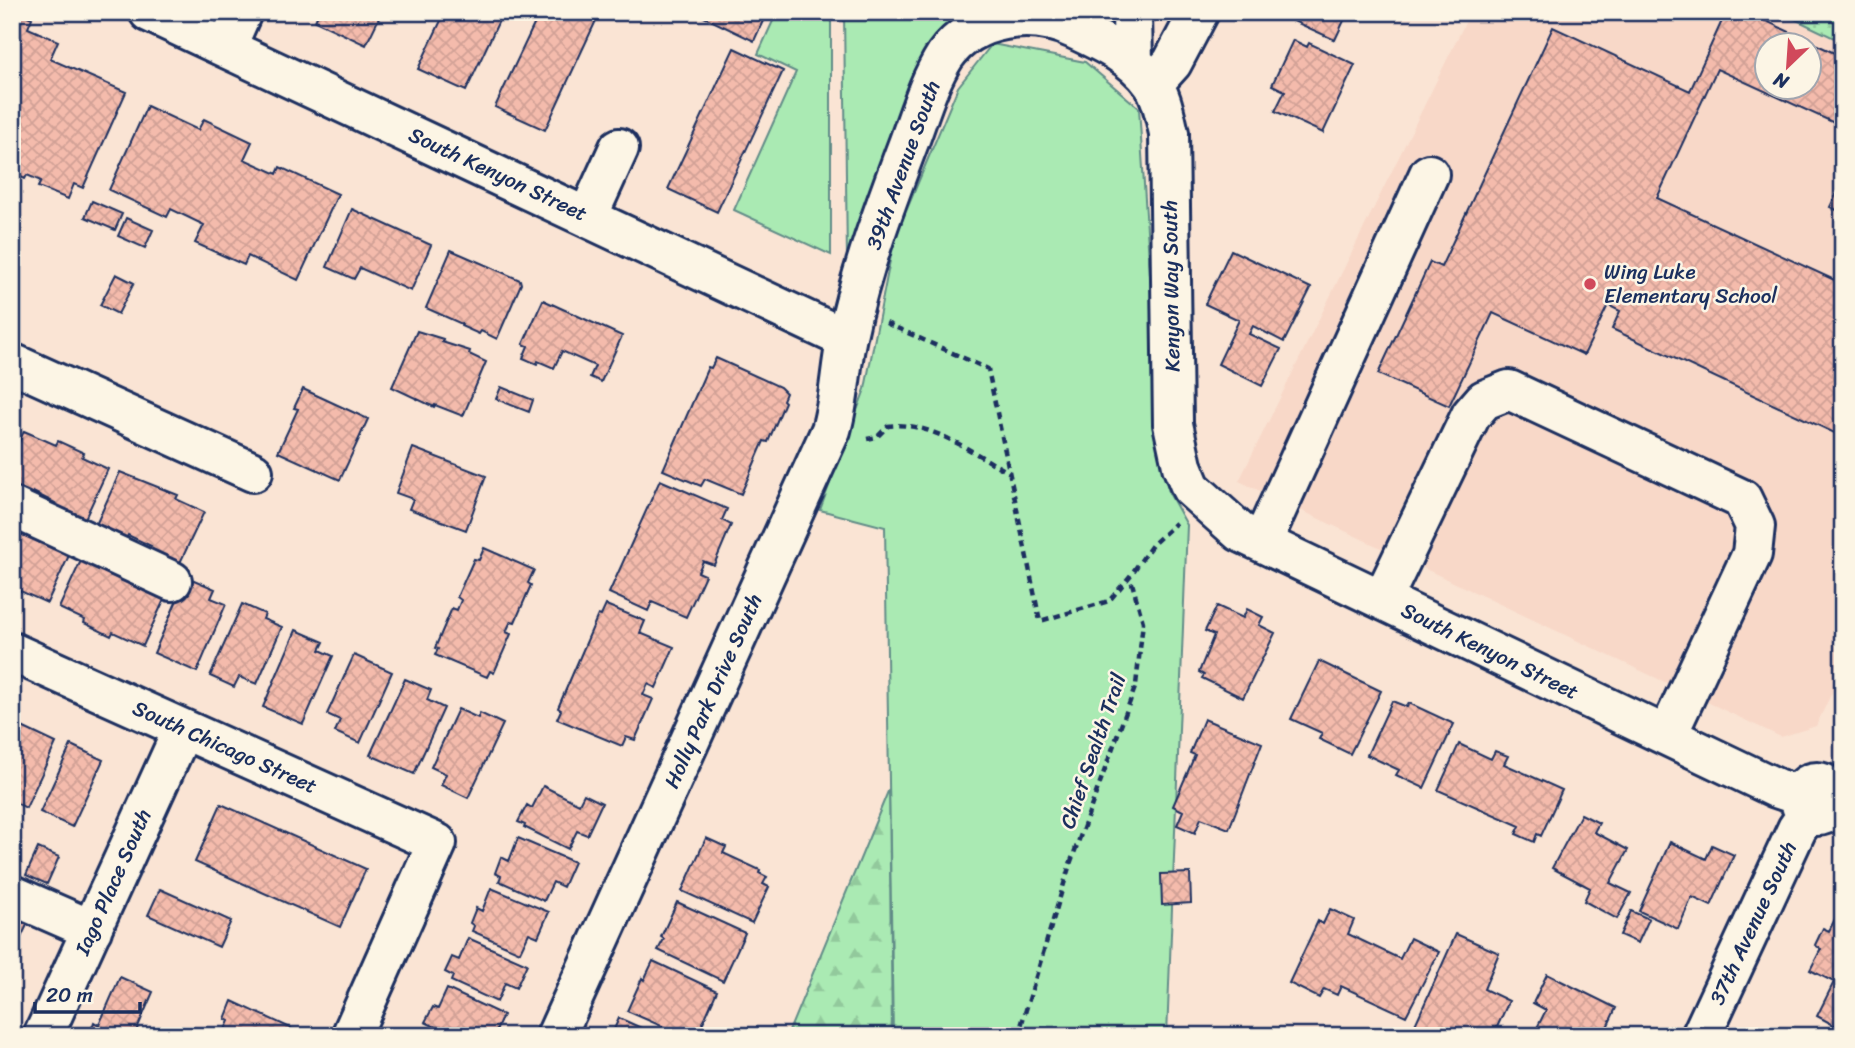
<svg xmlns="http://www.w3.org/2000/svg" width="1855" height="1048" font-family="Sriracha,sans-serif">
<defs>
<pattern id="forest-firs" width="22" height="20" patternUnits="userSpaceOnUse" patternTransform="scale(1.75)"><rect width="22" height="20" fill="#aaeab3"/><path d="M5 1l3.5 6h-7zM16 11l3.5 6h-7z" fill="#92c99c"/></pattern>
<pattern id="park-dots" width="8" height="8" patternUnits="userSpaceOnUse" patternTransform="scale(1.75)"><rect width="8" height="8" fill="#aaeab3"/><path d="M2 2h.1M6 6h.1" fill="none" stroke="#92c99c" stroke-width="1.8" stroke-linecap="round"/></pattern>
<pattern id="building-cross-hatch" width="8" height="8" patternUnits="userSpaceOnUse" patternTransform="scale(1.75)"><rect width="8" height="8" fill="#f4bbac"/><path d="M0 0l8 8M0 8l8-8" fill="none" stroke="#d1a196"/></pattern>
</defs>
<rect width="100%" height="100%" fill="#fae4d4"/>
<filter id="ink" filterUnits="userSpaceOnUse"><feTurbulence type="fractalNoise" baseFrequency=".0143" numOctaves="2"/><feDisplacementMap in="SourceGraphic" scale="14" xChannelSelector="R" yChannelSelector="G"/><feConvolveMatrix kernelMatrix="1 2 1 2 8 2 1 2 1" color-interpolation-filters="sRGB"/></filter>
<g filter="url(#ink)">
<!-- built -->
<path fill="#f8d8c8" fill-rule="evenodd" d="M1464,12H1843V669L1816,726L1781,737L1239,481L1469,15ZM1768,46H1810V88H1768Z"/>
<!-- grass -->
<path fill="#aaeab3" stroke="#628c88" stroke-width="2" d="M777,12H831V255L734,210L796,72L758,54Z
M844,12H967L924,52L847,261Z
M992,44L1085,62L1139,108L1162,459L1169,493L1187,525L1167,1036H893L885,527L820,510L865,389L894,240L958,87Z"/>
<!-- forest -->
<path fill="url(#forest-firs)" stroke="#628c88" stroke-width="2" d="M889,789L892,1036H787Z"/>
<!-- park -->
<path fill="url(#park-dots)" stroke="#628c88" stroke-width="2" d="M1780,12H1843V19L1834,38Z"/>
<!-- building -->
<path fill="url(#building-cross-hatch)" stroke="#1b2f5e" stroke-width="2" fill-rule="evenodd" d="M12,12H18L32,18L28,28L58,41L50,59L126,92L83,188L74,184L68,199L38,187L41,181L27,175L25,179L12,173Z
M319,12H382L366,45L315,21Z
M445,12H503L466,91L418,69Z
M540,12H600L545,130L495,107Z
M706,12H767L754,41L704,17Z
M1292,12H1348L1335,40L1289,19Z
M1726,12H1747L1843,57V127L1717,69L1657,198L1843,284V437L1612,329L1620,311L1608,305L1584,355L1493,313L1449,406L1378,374L1430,262L1441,267L1553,27L1690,91ZM1768,46H1810V88H1768Z
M1293,40L1307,47L1309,43L1355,65L1323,133L1275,111L1285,91L1272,85Z
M734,48L783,71L717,212L668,189Z
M147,106L198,130L204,119L252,142L244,159L277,174L280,167L338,194L298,280L248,256L244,265L195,243L204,225L171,209L167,217L109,190Z
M1843,180V213L1830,207Z
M92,201L122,214L115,230L85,217Z
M352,209L431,245L411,291L360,268L354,279L327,267Z
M126,218L153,230L145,248L118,236Z
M451,250L520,280L521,284L497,339L481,331L479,334L461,326L462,324L426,308Z
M1231,250L1311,288L1284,342L1253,326L1249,334L1281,349L1262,386L1218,364L1239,320L1205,304Z
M116,274L134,283L118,314L100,305Z
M543,300L622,336L601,382L590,377L595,366L562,351L554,368L538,361L537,364L523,358L528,346L523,344Z
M417,331L443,339L442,342L470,351L469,354L486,362L463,416L435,405L434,407L392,387Z
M716,358L780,387L786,393L783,400L785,402L768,442L764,441L741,494L705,479L701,486L663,470L708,367L711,368Z
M501,387L533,400L529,412L496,399Z
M303,389L368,419L340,480L278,452L298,409L294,408Z
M24,431L56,445L58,441L84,453L82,457L108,469L84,521L53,507L55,503L33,492L31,498L12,490V457Z
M413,448L486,476L466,530L409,509L413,499L396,493Z
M120,472L178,495L176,499L204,512L179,565L148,551L151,546L128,535L125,541L95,527Z
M660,480L727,509L722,520L731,525L714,565L703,561L698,572L705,575L686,617L652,602L648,611L609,593Z
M12,523L16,525L14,531L39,542L42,535L72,549L47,603L16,589L15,592L12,591Z
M484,548L534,570L528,583L531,585L515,622L511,621L506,632L511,634L494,673L490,671L487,677L435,655L438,649L435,648L452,608L457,610L461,600L457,597L474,559L479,560Z
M84,554L168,591L143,646L113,632L111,636L84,623L85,620L59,608Z
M187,577L215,589L211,598L226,604L197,672L154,653Z
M242,604L265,614L263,619L282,627L257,684L239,677L234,687L210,676Z
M606,605L645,621L640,633L674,647L656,688L648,684L643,695L653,699L635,740L626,737L622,746L557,719L561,710L558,708L598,615L601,616Z
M1217,606L1243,618L1247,609L1263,617L1259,625L1275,633L1243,698L1202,678L1204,675L1199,672L1214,635L1205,631Z
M296,630L324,642L320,650L333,656L303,724L263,707Z
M354,655L392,672L360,743L335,732L340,720L327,714Z
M1319,661L1381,691L1350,754L1319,739L1322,733L1291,719Z
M405,679L431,690L427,700L444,708L414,774L370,755Z
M1392,701L1407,707L1409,703L1454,724L1424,788L1396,775L1399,770L1367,755Z
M458,709L478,718L480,713L503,724L468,798L441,785L446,774L431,767Z
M1204,719L1262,743L1229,829L1201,818L1195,833L1177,825L1183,811L1173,806L1195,755L1190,753Z
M22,727L56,743L26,808L12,801V748Z
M1459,744L1491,759L1495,751L1508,756L1504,764L1562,790L1541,836L1537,834L1534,842L1516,834L1520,826L1438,790Z
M71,745L103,760L72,827L40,812Z
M543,786L579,804L584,794L602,803L587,835L577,831L568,849L524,827L525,825L518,822L527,805L532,808Z
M221,804L366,869L340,927L195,862Z
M1581,814L1599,823L1594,832L1628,850L1610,883L1631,893L1617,919L1584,901L1590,888L1552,868Z
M518,838L574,862L563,887L553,882L544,901L499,881L501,876L495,873L501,857L509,861Z
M706,838L726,847L723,853L760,870L759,873L767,877L763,884L769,887L752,923L682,891Z
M1670,842L1706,859L1712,845L1734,855L1711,906L1692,897L1678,929L1639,911Z
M38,848L59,857L47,884L26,875Z
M1190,873L1191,903L1162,905L1161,874Z
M491,888L549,912L538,937L529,933L520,952L472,931L474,926L470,923L476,908L482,911Z
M160,889L231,921L219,947L148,915Z
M677,902L745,933L723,981L658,950L664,939L661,937Z
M1330,909L1354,920L1348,934L1400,959L1410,938L1439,952L1406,1016L1341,986L1337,995L1324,989L1319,998L1289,983L1318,921L1323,924Z
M1840,909L1843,910V1030L1817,1016L1834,982L1810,970L1821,949L1815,945L1823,928L1829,931Z
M1631,911L1649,919L1638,943L1620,935Z
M12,915L28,923L13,954H12Z
M1456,934L1499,953L1484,989L1509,1001L1493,1036H1447L1440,1033L1439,1036H1410Z
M468,938L527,964L516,988L505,983L497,1002L451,981L453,976L445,972L452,957L459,960Z
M653,961L717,991L697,1036H684L627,1011L642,978L644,980Z
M1547,974L1616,1008L1603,1036H1533L1546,1010L1533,1003Z
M120,977L153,992L134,1036H89L94,1022L99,1025Z
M447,989L503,1015L494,1036H454L425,1022L433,1007L438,1009Z
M232,1001L295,1030L293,1036H222L229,1021L225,1019Z
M619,1018L659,1036H611Z"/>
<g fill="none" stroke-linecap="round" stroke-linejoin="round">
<!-- minor casing -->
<g stroke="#1b2f5e" stroke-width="44">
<path id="minor" d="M149,12L846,339
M1132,12L1133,63
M226,48L242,12
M1153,84L1172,63L1199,12
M588,216L619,148
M12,363L253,472
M12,507L172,581
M1262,542L1429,174
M1382,600L1471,415L1484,400L1509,390L1742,499L1755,526L1752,554L1667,736
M12,652L437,843L351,1036
M1800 799a17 17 0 1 1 34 0a17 17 0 1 1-34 0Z
M12,895L92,930
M43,1036L183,729
M556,1036L831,430C840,399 840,368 847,336C861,269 886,203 910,139C920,112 929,81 945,56C973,16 1032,9 1074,29C1102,42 1134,57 1152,83C1162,96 1165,117 1169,133L1173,424L1182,466L1191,488L1240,532L1776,788L1800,796
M1701,1036L1797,829L1808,813"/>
</g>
<!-- path -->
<path stroke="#1b2f5e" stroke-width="4.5" stroke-dasharray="7 5" stroke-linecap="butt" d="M886,323L988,369L1040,621L1109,601L1130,576L1152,545L1176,523
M867,439L877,437L888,426C930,420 974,454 1010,473
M1018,1036L1070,864L1136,685L1143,622L1130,576"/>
<!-- minor -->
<use href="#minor" stroke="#fcf5e5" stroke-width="38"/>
</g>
</g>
<!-- markers -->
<circle fill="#d1495b" stroke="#fcf5e5" stroke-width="2.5" cx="1590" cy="284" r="7"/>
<g text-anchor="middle" stroke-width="5" stroke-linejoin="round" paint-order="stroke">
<!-- street labels -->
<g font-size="21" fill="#1b2f5e" stroke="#fcf5e5">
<text transform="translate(903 165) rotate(-70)" y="7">39th Avenue South</text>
<text transform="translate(498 174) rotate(25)" y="7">South Kenyon Street</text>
<text transform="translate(1171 286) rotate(-91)" y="7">Kenyon Way South</text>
<text transform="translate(1490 651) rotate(26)" y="7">South Kenyon Street</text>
<text transform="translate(713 691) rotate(-66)" y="7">Holly Park Drive South</text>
<text transform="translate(225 747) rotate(24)" y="7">South Chicago Street</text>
<text transform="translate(1093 751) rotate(-71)" y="7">Chief Sealth Trail</text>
<text transform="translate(113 882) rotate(-66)" y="7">Iago Place South</text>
<text transform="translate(1753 923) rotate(-65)" y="7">37th Avenue South</text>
</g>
<!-- poi labels -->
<g font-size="21" fill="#1b2f5e" stroke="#fcf5e5" text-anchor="start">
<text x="1604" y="279">Wing Luke<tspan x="1604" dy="24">Elementary School</tspan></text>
</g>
</g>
<!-- margin -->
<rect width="1855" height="1048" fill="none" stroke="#fcf5e5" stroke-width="42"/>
<rect x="21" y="21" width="1813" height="1006" fill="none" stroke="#1b2f5e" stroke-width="2.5" filter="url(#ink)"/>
<!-- north arrow -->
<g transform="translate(1788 66) rotate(205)"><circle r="33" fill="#fcf5e5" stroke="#a2a6af" stroke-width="2"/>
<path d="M0-5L12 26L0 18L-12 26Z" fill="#d1495b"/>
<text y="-10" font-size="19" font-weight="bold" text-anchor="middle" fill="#1b2f5e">N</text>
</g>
<!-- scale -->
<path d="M35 1002v10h105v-10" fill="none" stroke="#1b2f5e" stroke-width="3.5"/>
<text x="46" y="1002" font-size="21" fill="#1b2f5e" stroke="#fcf5e5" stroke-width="5" paint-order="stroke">20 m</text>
</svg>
